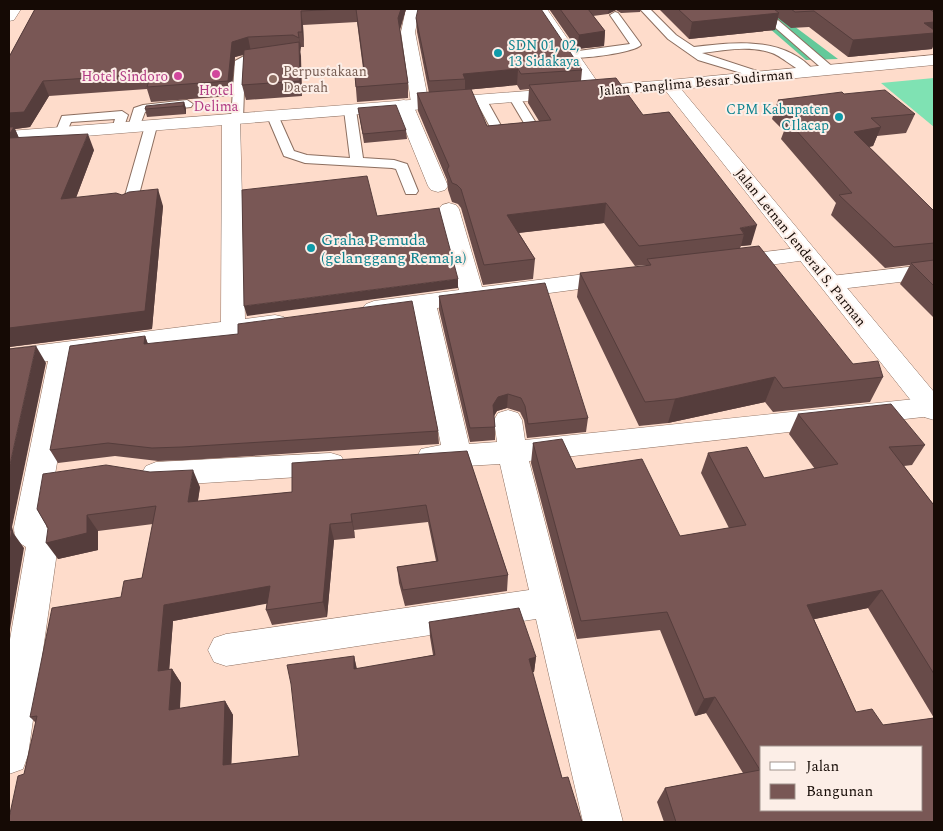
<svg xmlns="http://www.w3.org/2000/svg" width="943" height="831" font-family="Spectral,serif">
<rect width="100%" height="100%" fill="#fedccb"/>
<!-- green -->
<path fill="#7fe2b3" d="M934,78V127L881,83Z"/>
<!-- forest -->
<path fill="#63c99a" d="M780,9L782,17L838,59L806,60L769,28Z"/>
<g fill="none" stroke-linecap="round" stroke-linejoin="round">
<!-- lane casing -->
<g stroke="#8c6e5f" stroke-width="2">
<path id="lane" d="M640,9H650L676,35L694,47C735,42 785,36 815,72L813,74C803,77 784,57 772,53C750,45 724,50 702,53L766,74L768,76L766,78H758L698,60L668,39Z
M754,9H765L834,68L836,70L834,72H826Z
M615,12L618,13L640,43L641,45C633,53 579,60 567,57L566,55L567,53L571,52L630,44L610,15Z
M268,53L273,56L272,58L245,63L243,119L237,123L233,122L231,119L235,61L246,55Z
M514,93L518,94L541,131L535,135L496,138L475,99L477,97H485L504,131L527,128L508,96Z
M187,100L193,104L191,107L145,112L138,130L134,131L128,127L134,108L143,105Z
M350,106L356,110L363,158L394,160L407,164L418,191L416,194H406L396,169L392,168L305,163L284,156L267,116L269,113H277L294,151L307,155L350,158L344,110Z
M122,111L128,115L122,132H114L112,129L115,119L71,122L65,136H57L55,133L62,116Z
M151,122L157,126L136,206L129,210L124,209L122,206L145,126Z"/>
</g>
<!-- street casing -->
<g stroke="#8c6e5f" stroke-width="1">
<path id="street" d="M406,9H420L415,32L429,104L426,108L420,109L414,107L448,186L445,190L438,192L431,190L428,186L395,105L398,101L404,100L411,103L401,32Z
M533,9H547L603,90L601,94H589Z
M231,114L237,115L240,119L245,319L275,315L284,317L287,323L284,329L275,331L75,358L46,527L50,530L58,545L28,755L23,769L9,774V645L26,547C17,542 14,537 14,527L48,361L9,367V349L221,322L222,119L225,115Z
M449,203L456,205L459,209L482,287L617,270L625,272L628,277L625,282L617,284L437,308L469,444L497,442L494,420L498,413L508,410L518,413L522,420L525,440L934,397V415L932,416L529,461L623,822H583L536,619L226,666L214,662L208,650L214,638L226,634L529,590L500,464L431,468L421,465L417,457L421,449L441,445L414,311L374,317L366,314L362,309L366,304L374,301L459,290L439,209L442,205Z
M806,247L814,249L817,254L814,259L731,270L723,268L720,263L723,258L731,256Z
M934,264V278L831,290L823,288L819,283L823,278L831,276Z
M331,453L341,456L346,464L341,472L331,475L156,486L146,482L141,474L146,466L156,462Z"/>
</g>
<!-- secondary casing -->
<g stroke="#8c6e5f" stroke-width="1">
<path id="secondary" d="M9,9H21L14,20L9,21Z
M934,55V65L681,89L934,392V420L924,417L665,90L9,142V131L669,80Z"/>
</g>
<!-- lane -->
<use href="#lane" fill="#fff" fill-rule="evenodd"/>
<!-- street -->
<use href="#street" fill="#fff" fill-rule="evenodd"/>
<!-- secondary -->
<use href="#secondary" fill="#fff" fill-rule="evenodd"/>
</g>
<!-- wall -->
<path fill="#684b49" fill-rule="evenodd" d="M35,9H406L400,30L408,83V98L357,102L355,76H364L357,22L303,25L304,47H301L300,52L302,96L246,100L242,85L244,55L235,57L231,96L151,102L147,89L49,96L30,127L15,129L19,138L94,150L76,198L163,206L152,329L9,347V57Z
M549,9H641L640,12L621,13L616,10L608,14L593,16L605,31L604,46L577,49Z
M659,9H934V43L932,49L848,57L809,27L791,28L778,18L775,30L689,39Z
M416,18L582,70L581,81L643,115L669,112L751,245L741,246L740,248L853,364L883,377L870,402L773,412L765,402L668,423L639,426L577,297L580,273L646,266V265L635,266L604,223L519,233L535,259L533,279L483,285L461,208L458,204L452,202L448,190L447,180L418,111L417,93H429L417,32ZM517,85L520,90L529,89L528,103L539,121L487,126L465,90Z
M844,94L915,114L906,133L877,136L873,146L869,147L933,210H934V318L900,284L910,265L885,268L831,215L836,203L781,139L784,131L772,119L778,100Z
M184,102L186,109V114L147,117L145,109Z
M358,108L406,130L407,139L364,143Z
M439,296L588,418L586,432L527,438L524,420L520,412L507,408L497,411L494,416L495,427V440L470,442L439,310Z
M145,336L148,344L438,431L439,444L188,460L158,461L115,456L58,463L50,450Z
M798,414L925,445L912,465L904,466L933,504H934V822H664L657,802L665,788L743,773L706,713L695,716L660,630L577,639L531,463L533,443L576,469L680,536L729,528L701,473L708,453L764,478L815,469L789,434ZM868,608L934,718L883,725L856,712L814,619Z
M467,451L508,575L507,591L405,606L399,583L397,567L436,561L428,522L354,530L355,538L334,540L327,617L272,625L266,610L267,603L173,621L169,669H172L181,683L180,709L225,701L233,715L231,764L299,756L354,656L357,669L433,655L430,637L429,622L536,657L534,672H532L562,778L24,774L36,723L30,717L121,597L142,578L153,524L98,531V550L58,559L48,528L37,509L200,487L198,501L292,492Z"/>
<!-- shaded-wall -->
<path fill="#553d3c" d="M401,9H406L399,32L398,18Z
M609,9H616V10L608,14Z
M301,11L303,25L304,47L302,32Z
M779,13L775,30L689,39L692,22Z
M934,22V43L932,49L848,57L853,40L924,23Z
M605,31L604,46L577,49L579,35Z
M298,32L301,47V52L299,38Z
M248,37L251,52L235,57L231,96L228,81L232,42Z
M299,42L301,56L302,96L300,81Z
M518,69L517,85L465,90V79L463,74Z
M43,81L49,96L30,127L15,129L21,143H9V113Z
M184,102L186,109V114L183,106Z
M881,127L873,146L846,151L854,132Z
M88,134L94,150L69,216L61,199Z
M158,189L163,206L152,329L9,347V328Z
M606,203L604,223L507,234V215Z
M757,225L751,245L741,246L744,234L740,228Z
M458,279V288L247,316L244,306Z
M145,336L150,350L144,344Z
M36,346L46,363L12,527L14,534L24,548L9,635V469Z
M775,377L765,402L668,423L675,399Z
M508,394L507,408L497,411L492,419L493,405L498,397Z
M193,470L200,487L195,518L188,502Z
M351,514L354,530L355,538L352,522Z
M87,515L98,531V550L58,559L46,543Z
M330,524L334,540L327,617L323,602Z
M270,586L276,602L173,621L168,686L158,671L164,605Z
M882,590L868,608L796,623L807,605Z
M354,656L357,671L354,669Z
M536,657L534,672L527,674L529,659Z
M172,669L181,683L179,724L169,710Z
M715,697L706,713L695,716L704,699Z
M225,701L233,715L231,778L223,765Z"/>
<!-- building -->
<path fill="#795755" stroke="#553d3c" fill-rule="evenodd" d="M35,9H341L301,11L302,32H298L299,38L293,35L248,37L232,42L228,81L147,87L151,74L43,81L24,112L9,113V57Z
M356,9H401L398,18L408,83L356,87L355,76H365Z
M418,9H541L582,70L521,74L518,69L463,74L465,79L429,81L416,18Z
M560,9H588L605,31L579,35Z
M678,9H774L779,13L692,22Z
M791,9H929L934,12V22L924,23L934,30V33L853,40L814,11L795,12Z
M299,42L300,81L242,85L244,50Z
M616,78L643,115L669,112L757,225L740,228L744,234L639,246L606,203L507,215L535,259L484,265L461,189L457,185L452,183L447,170L449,166L417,93L471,89L487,126L551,120L529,85Z
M885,90L915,114L871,118L881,127L854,132L933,210H934V243L894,247L839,195L852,193L787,120L797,119L778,100L842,92L844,94Z
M184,102L183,106L145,109L146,106Z
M396,105L406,130L363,134L358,108Z
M9,127H14L9,135Z
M88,134L61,199L116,193L122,195L129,192L158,189L145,311L9,328V138Z
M367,176L377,216L439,208L458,279L244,306L242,190Z
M759,246L853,364L878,361L883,377L783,388L775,377L675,399L645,402L580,273L651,265L647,259Z
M934,260V286L911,263Z
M545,283L588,418L528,424L525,406L521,398L508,394L498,397L493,405L495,427L470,428L439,296Z
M412,301L438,431L182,447L152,448L108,443L50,450L70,346L145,336L144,344L238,334V324Z
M36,346L9,469V349Z
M891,404L925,445L889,447L933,504H934V674L882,590L807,605L856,712L872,709L883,725L934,718V822H676L665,788L760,770L715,697L704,699L667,612L581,621L533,443L562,439L576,469L642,459L680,536L746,525L708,453L747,447L764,478L838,464L798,414ZM762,747H922V810H762Z
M467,451L508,575L403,590L397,567L438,561L426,505L351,514L352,522L330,524L323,602L266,610L270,586L164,605L158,671L172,669L169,710L225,701L223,765L299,756L291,684L287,665L354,656V669L435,655L429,622L519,608L536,657L529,659L562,778L568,777L582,822H9V818L18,776L24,774L37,716L30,717L52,608L121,597L124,581L142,578L156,506L87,515V533L46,543L48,528L37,509L43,474L106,465L150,472L193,470L188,502L292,492V463Z
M9,529L12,531L9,546Z"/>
<!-- markers -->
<g fill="#0f9aa8" stroke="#fceee7" stroke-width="2">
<circle cx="498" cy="53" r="5"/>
<circle cx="839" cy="117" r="5"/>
<circle cx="311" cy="248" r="5"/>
</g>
<g fill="#d1479c" stroke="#fceee7" stroke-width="2">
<circle cx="216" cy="74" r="5"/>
<circle cx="178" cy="76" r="5"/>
</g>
<circle fill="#8d6e63" stroke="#fceee7" stroke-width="2" cx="273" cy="79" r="5"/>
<g text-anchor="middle" stroke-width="4" stroke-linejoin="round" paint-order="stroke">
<!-- far-culture labels -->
<g font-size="14" fill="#0d838f" stroke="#fceee7" text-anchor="start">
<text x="508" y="50">SDN 01, 02,<tspan x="508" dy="16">13 Sidakaya</tspan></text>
<text x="829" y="114" text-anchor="end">CPM Kabupaten<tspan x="829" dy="16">CIlacap</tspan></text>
</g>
<!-- far-education labels -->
<g font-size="14" fill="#785e54" stroke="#fceee7" text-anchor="start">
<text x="283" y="76">Perpustakaan<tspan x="283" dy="16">Daerah</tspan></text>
</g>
<!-- far-hotel labels -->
<g font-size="14" fill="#b23c85" stroke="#fceee7" text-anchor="end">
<text x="168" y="81">Hotel Sindoro</text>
<text x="216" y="95" text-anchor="middle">Hotel<tspan x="216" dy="16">Delima</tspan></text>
</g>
<!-- far-street labels -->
<g font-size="14" fill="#150a05" stroke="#fceee7">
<text transform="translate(696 82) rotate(-5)" y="5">Jalan Panglima Besar Sudirman</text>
<text transform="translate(801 247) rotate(51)" y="5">Jalan Letnan Jenderal S. Parman</text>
</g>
<!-- culture labels -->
<g font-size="16" fill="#0d838f" stroke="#fceee7" text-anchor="start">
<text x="321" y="245">Graha Pemuda<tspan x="321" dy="18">(gelanggang Remaja)</tspan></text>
</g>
</g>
<!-- border -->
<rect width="943" height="831" fill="none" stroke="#150a05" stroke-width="20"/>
<!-- legend -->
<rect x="760" y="746" width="162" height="65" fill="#fceee7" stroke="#a0938d"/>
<rect x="770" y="762" width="25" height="8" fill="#ffffff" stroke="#a0938d"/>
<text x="806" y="771" font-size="15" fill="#150a05">Jalan</text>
<rect x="770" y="784" width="25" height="15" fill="#795755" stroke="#a0938d"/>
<text x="806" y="796" font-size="15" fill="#150a05">Bangunan</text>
</svg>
